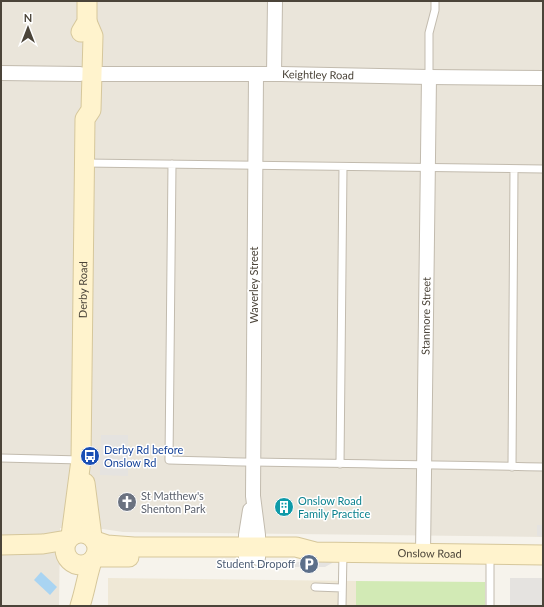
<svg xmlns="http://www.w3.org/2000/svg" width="544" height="607" font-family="Lato,sans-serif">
<rect width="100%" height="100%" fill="#f6f3ec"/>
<!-- residential -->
<path fill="#eae5da" d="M1,1H543V537L123,532L103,529L60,528L59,606H1Z"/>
<!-- education -->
<path fill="#efe8d6" d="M108,578L356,581V606H108Z"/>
<!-- green -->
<path fill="#d2eab5" d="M356,581L485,582V606H356Z"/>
<!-- parking -->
<path fill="#e5e3e0" d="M101,435H128V476L100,475Z
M537,525H543V537L537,536Z
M284,562H334L325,567H293Z
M510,578H543V606L510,605Z"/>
<!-- water -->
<path fill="#a9d4f2" d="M41,572L57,587L50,595L34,580Z"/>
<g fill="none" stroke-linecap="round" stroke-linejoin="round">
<!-- lane casing -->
<g stroke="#c2bbae" stroke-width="9">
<path id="lane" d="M429,77V33L435,10V1
M85,163L543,169
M172,164L169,460C294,464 418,464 543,467
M1,458L81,460
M340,464L343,167
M512,467L514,169
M315,587L342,588
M342,606L343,553
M490,606V555"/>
</g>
<!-- street casing -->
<g stroke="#c2bbae" stroke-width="16">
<g id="street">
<path d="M1,73L80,74"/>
<path id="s1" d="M92,74H281L429,77L543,78"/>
<path d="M256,74L253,496L258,535V558"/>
<path d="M274,74L275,1"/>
<path id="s2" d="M423,554L429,77"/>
<path d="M246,558V535L250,510"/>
</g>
</g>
<!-- secondary casing -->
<g stroke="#d6c79b" stroke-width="21">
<g id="secondary">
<path d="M81,32L87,22V1"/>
<path d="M85,483L92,537"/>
<circle cx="81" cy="549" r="16"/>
<path id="s3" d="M71,536L81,460L85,119L91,110L93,36L87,22"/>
<path id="s4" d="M95,541L107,545L134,547H296L315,552L543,555"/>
<path d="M1,545L43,544L67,540"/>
<path d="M95,557H129"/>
<path d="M80,606C85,591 87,576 92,561"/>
</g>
</g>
<!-- lane -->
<use href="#lane" stroke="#fff" stroke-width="7"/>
<!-- street -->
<use href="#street" stroke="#fff" stroke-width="14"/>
<!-- secondary -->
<use href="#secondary" stroke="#fff3cd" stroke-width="19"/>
</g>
<!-- icons -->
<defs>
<g id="bus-disc" transform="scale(1)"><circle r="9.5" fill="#1a4fb4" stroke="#fff"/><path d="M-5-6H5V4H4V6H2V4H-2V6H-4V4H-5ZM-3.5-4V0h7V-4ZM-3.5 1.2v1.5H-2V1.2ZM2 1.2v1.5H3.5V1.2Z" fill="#fff"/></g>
<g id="church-disc" transform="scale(1)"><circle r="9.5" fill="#6b7280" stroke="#fff"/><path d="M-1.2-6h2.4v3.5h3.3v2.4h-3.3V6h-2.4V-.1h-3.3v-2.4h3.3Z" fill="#fff"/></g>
<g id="building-disc" transform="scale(1)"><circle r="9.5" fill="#0f9aa8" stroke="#fff"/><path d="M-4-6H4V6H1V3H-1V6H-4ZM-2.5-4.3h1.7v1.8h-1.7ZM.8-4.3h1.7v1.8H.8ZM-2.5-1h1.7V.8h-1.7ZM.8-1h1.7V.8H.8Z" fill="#fff"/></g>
<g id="parking-disc" transform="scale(1)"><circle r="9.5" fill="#5c6f8a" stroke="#fff"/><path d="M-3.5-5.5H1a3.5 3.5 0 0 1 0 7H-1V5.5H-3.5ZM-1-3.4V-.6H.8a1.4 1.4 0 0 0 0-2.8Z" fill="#fff"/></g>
</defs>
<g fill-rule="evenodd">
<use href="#bus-disc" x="90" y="456"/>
<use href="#church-disc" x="127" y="502"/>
<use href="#building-disc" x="284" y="507"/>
<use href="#parking-disc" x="309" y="564"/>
</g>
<g text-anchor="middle" stroke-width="3" stroke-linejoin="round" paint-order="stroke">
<!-- street labels -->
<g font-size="11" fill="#4b4439" stroke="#fff">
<text dy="4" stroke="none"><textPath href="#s1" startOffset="226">Keightley Road</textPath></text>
<text transform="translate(254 285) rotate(-90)" y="4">Waverley Street</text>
<text dy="4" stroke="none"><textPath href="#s3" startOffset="247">Derby Road</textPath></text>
<text dy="4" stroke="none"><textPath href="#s2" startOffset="238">Stanmore Street</textPath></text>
<text dy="4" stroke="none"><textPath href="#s4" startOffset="336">Onslow Road</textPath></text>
</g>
<!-- transit labels -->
<g font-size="11" fill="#164399" stroke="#fff" text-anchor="start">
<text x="104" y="454">Derby Rd before<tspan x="104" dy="13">Onslow Rd</tspan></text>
</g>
<!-- worship labels -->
<g font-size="11" fill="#5b616d" stroke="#fff" text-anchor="start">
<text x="141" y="500">St Matthew's<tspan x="141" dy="13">Shenton Park</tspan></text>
</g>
<!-- culture labels -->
<g font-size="11" fill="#0d838f" stroke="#fff" text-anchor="start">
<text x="298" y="505">Onslow Road<tspan x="298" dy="13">Family Practice</tspan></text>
</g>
<!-- service labels -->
<g font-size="11" fill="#4e5e75" stroke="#fff" text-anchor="end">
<text x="295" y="568">Student Dropoff</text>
</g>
</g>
<!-- border -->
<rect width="544" height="607" fill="none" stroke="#4b4439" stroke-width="4"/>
<!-- north arrow -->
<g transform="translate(28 28)" stroke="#ffffff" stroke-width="3" paint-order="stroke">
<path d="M0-3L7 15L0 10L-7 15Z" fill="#4b4439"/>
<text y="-6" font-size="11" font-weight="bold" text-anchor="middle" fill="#4b4439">N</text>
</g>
</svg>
